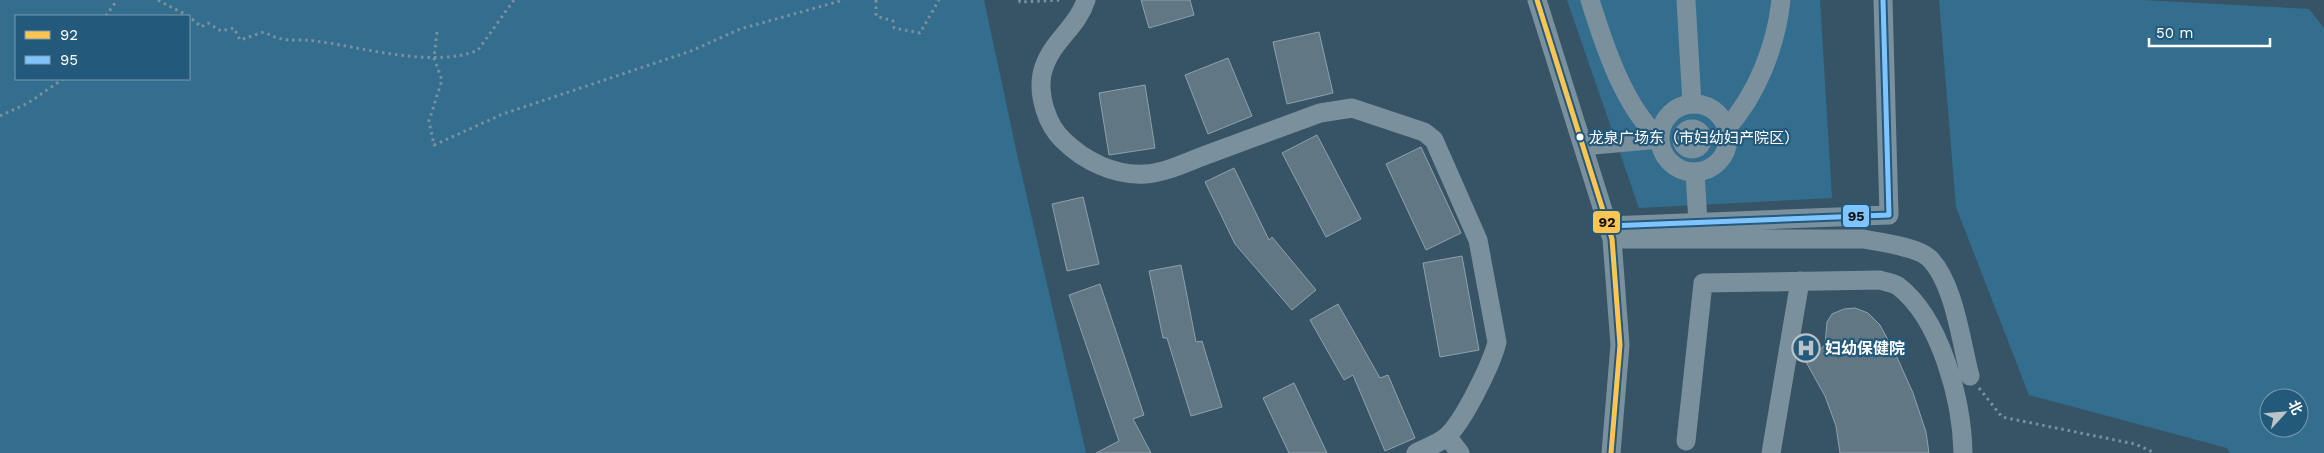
<svg xmlns="http://www.w3.org/2000/svg" width="2324" height="453" font-family="'Work Sans','Noto Sans SC',sans-serif">
<rect width="100%" height="100%" fill="#375466"/>
<!-- green -->
<path fill="#346e8f" fill-rule="evenodd" d="M0,0H984L1017,154L1086,453H0ZM189,16V79H16V16Z
M1567,0H1820L1832,198L1639,208Z
M1939,0H2142L2309,9L2324,28V453H2230L2227,448L2029,395L1956,207ZM2269,398H2299V428H2269Z"/>
<!-- building -->
<path fill="#617784" stroke="#8ea1ac" d="M1141,0H1190L1194,15L1149,28Z
M1319,32L1333,93L1287,104L1273,42Z
M1228,58L1252,116L1208,134L1185,75Z
M1145,85L1155,148L1109,155L1099,93Z
M1317,135L1361,219L1326,237L1282,153Z
M1421,147L1461,233L1426,250L1386,164Z
M1234,168L1269,240L1272,237L1316,290L1292,310L1235,244L1205,182Z
M1083,197L1099,264L1067,271L1052,204Z
M1462,256L1479,350L1440,357L1423,263Z
M1181,265L1196,342L1202,341L1222,407L1191,416L1167,338H1163L1149,271Z
M1100,284L1144,415L1133,419L1151,453H1096L1119,441L1069,295Z
M1338,304L1380,378L1388,375L1415,438L1385,451L1353,375L1344,380L1310,320Z
M1855,308L1868,313L1880,325L1896,355L1913,393L1926,432L1929,453H1840L1836,426L1825,396L1806,362L1825,345L1827,322L1832,314L1844,309Z
M1294,383L1327,453H1289L1263,398Z"/>
<g fill="none" stroke-linecap="round" stroke-linejoin="round">
<!-- path -->
<path stroke="#7b909d" stroke-width="3" stroke-dasharray="2.5 4" stroke-linecap="butt" d="M158,0C173,9 189,14 201,27L208,23L221,31L234,28L240,40L264,32C286,44 293,38 315,41C362,47 435,69 478,50L514,0
M876,0V16L893,21L894,28L920,33L939,0
M1019,0L1020,2L1063,0
M106,16L117,0
M437,32L434,58L442,80L429,121L434,145L503,114L691,51L740,29L844,0
M0,116L28,103L63,79
M1693,120V128
M1702,138L1712,137
M1979,388L2002,417L2135,444L2155,453"/>
<!-- minor -->
<path stroke="#7b909d" stroke-width="19" d="M1086,0C1077,29 1049,42 1042,74C1038,96 1047,125 1063,140C1084,161 1115,176 1145,174C1165,173 1187,162 1206,155C1244,141 1282,127 1320,113L1352,108L1424,132L1434,140L1478,240L1497,342C1492,363 1463,423 1446,437C1438,444 1425,448 1416,453
M1537,0L1612,239L1620,345L1611,453
M1590,0C1604,45 1624,107 1660,139
M1686,0L1692,104
M1660 138a34 34 0 1 1 68 0a34 34 0 1 1-68 0Z
M1682 139a10 10 0 1 1 20 0a10 10 0 1 1-20 0Z
M1726,129C1757,95 1776,46 1781,0
M1583,146L1660,139
M1695,172L1698,223
M1608,226L1889,215L1883,0
M1612,239H1863C1879,242 1918,247 1929,258C1954,282 1961,342 1970,376
M1447,436L1460,453
M1686,441L1703,283L1880,280C1885,282 1893,283 1898,286C1941,319 1962,401 1963,453
M1771,453L1800,281"/>
<!-- bus-1 casing -->
<g stroke="#23597a" stroke-width="9">
<path id="bus-1" d="M1537,0L1612,239L1620,345L1611,453"/>
</g>
<!-- bus-2 casing -->
<g stroke="#23597a" stroke-width="9">
<path id="bus-2" d="M1608,226L1889,215L1883,0"/>
</g>
<!-- bus-1 -->
<use href="#bus-1" stroke="#fcc553" stroke-width="5"/>
<!-- bus-2 -->
<use href="#bus-2" stroke="#80c4ff" stroke-width="5"/>
</g>
<!-- icons -->
<defs>
<g id="hospital-ring" transform="scale(1.4375)"><circle r="9.5" fill="#23597a" stroke="#b9c3c9" stroke-width="1.5"/><path d="M-5-5h3v3.5h4V-5h3V5h-3V1.5h-4V5h-3Z" fill="#b9c3c9"/></g>
</defs>
<g fill-rule="evenodd">
<use href="#hospital-ring" x="1806" y="348"/>
</g>
<!-- markers -->
<circle fill="#fff" stroke="#23597a" stroke-width="2" cx="1580" cy="137" r="4.5"/>
<g text-anchor="middle" stroke-width="4.5" stroke-linejoin="round" paint-order="stroke">
<!-- bus labels -->
<g font-size="15" fill="#fff" stroke="#23597a" text-anchor="start">
<text x="1589" y="143">龙泉广场东（市妇幼妇产院区）</text>
</g>
<!-- poi labels -->
<g font-size="16" font-weight="bold" fill="#fff" stroke="#23597a" text-anchor="start">
<text x="1825" y="354">妇幼保健院</text>
</g>
</g>
<g stroke="#23597a" stroke-width="2">
<rect x="1842" y="204" width="28" height="24" rx="5" fill="#80c4ff"/>
<rect x="1592" y="210" width="29" height="24" rx="5" fill="#fcc553"/>
</g>
<g font-size="14" text-anchor="middle" font-weight="bold" fill="#111">
<text x="1856" y="221">95</text>
<text x="1607" y="227">92</text>
</g>
<!-- legend -->
<rect x="15" y="15" width="175" height="65" fill="#23597a" stroke="#7b9baf"/>
<rect x="25" y="31" width="25" height="8" fill="#fcc553" stroke="#7b9baf"/>
<text x="60" y="40" font-size="15" fill="#ffffff">92</text>
<rect x="25" y="56" width="25" height="8" fill="#80c4ff" stroke="#7b9baf"/>
<text x="60" y="65" font-size="15" fill="#ffffff">95</text>
<!-- north arrow -->
<g transform="translate(2284 413) rotate(64)"><circle r="24" fill="#23597a" stroke="#7b9baf"/>
<path d="M0-4L9 19L0 12L-9 19Z" fill="#b9c3c9"/>
<text y="-8" font-size="14" font-weight="bold" text-anchor="middle" fill="#ffffff">北</text>
</g>
<!-- scale -->
<path d="M2149 38v8h121v-8" fill="none" stroke="#ffffff" stroke-width="2.5"/>
<text x="2156" y="38" font-size="15" fill="#ffffff" stroke="#23597a" stroke-width="4" paint-order="stroke">50 m</text>
</svg>
